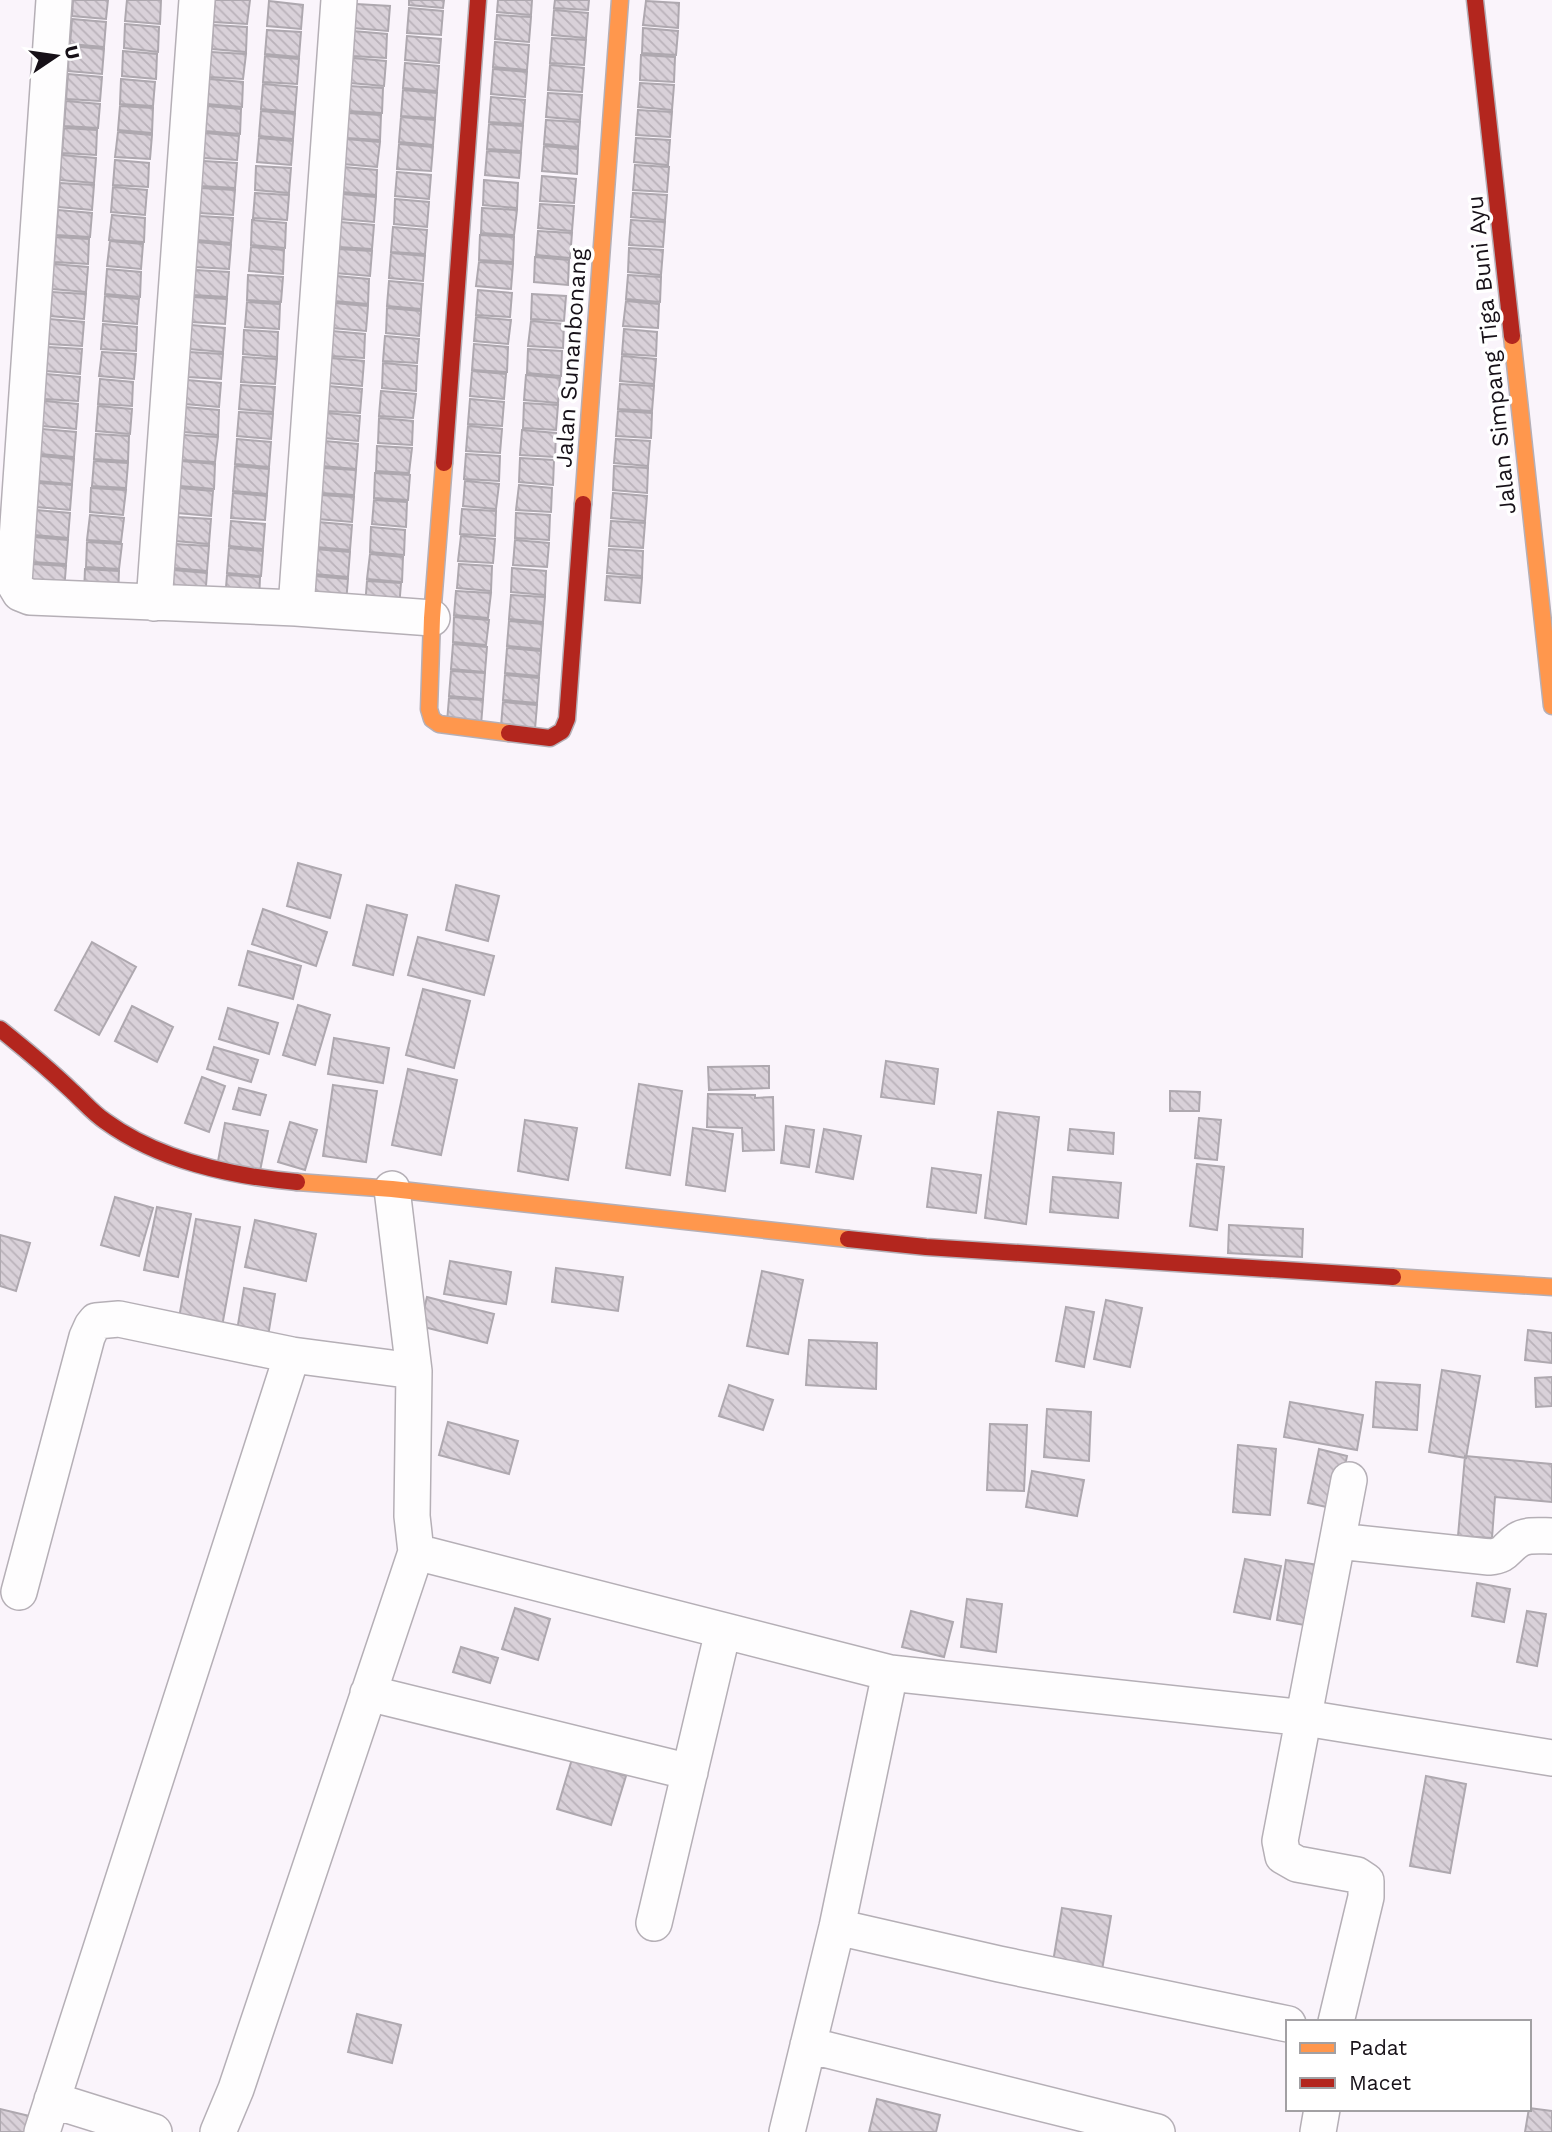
<svg xmlns="http://www.w3.org/2000/svg" width="1552" height="2132" font-family="'Work Sans',sans-serif">
<defs>
<pattern id="building-back-hatch" width="6" height="6" patternUnits="userSpaceOnUse" patternTransform="scale(1.75)"><rect width="6" height="6" fill="#d9d1d9"/><path d="M-1 5l2 2M0 0l6 6M5-1l2 2" fill="none" stroke="#bab2ba"/></pattern>
</defs>
<rect width="100%" height="100%" fill="#faf4fb"/>
<!-- building -->
<path fill="url(#building-back-hatch)" stroke="#aea8af" stroke-width="2" d="M73,0H108L106,19L72,16Z
M127,0H161L160,24L125,21Z
M215,0H250L247,24L213,22Z
M409,0H444L443,8L409,5Z
M498,0H532L531,15L497,12Z
M555,0H589L588,10L554,8Z
M269,1L303,5L301,29L267,26Z
M646,1L679,3L678,28L643,25Z
M356,4L390,6L388,31L353,28Z
M409,8L443,11L441,35L407,33Z
M554,10L588,13L586,38L552,35Z
M497,15L531,17L529,42L495,39Z
M72,19L106,22L104,47L70,44Z
M125,24L159,27L158,52L124,48Z
M213,25L247,27L246,52L212,49Z
M643,28L678,31L676,55L642,53Z
M267,30L301,32L299,57L265,54Z
M353,31L387,34L386,58L352,56Z
M407,36L441,39L439,63L405,60Z
M552,38L586,40L584,65L550,63Z
M495,42L529,45L527,70L493,67Z
M69,46L104,49L102,74L68,71Z
M123,51L157,54L156,79L122,76Z
M211,52L246,54L243,79L209,77Z
M641,55L675,57L674,82L640,80Z
M265,56L299,59L297,84L263,82Z
M352,58L386,61L384,86L350,83Z
M405,63L439,66L437,91L403,88Z
M550,65L584,68L582,92L548,90Z
M493,69L527,72L525,97L491,94Z
M68,74L102,77L100,101L66,99Z
M121,79L155,82L153,106L120,104Z
M209,79L243,82L242,107L207,104Z
M640,83L674,85L672,110L638,107Z
M263,84L297,87L295,112L261,109Z
M349,86L383,88L382,113L348,111Z
M403,90L437,93L435,118L401,116Z
M548,93L582,95L580,120L546,117Z
M491,97L525,100L523,124L489,122Z
M66,101L100,104L98,128L64,126Z
M120,106L153,108L152,133L118,130Z
M208,106L241,109L240,134L205,131Z
M638,110L672,112L670,137L636,135Z
M261,111L295,114L293,139L259,136Z
M348,113L381,115L380,140L346,138Z
M401,117L435,120L433,145L399,142Z
M546,120L580,122L578,147L544,144Z
M489,124L523,126L521,151L487,149Z
M64,128L97,130L96,155L62,153Z
M118,132L152,135L150,159L115,157Z
M205,133L239,136L237,160L203,158Z
M259,138L293,141L291,165L257,162Z
M636,138L670,140L668,165L634,162Z
M346,139L380,142L377,167L343,164Z
M399,144L433,147L431,171L397,169Z
M544,146L578,149L577,174L542,171Z
M487,151L521,153L519,178L485,175Z
M61,155L96,158L94,183L60,180Z
M115,160L149,163L148,187L113,185Z
M203,161L237,163L235,188L201,186Z
M635,165L669,167L667,192L633,190Z
M256,166L291,168L289,193L255,190Z
M344,167L377,170L376,195L342,192Z
M397,172L431,175L429,199L395,196Z
M542,176L576,179L574,203L540,201Z
M484,180L518,183L517,208L483,205Z
M60,183L94,185L92,210L58,207Z
M113,187L147,190L145,215L111,212Z
M201,188L235,190L233,215L199,213Z
M255,193L289,195L287,220L253,218Z
M633,193L667,195L665,220L631,217Z
M342,194L376,197L374,222L340,219Z
M395,199L429,202L427,227L394,224Z
M540,204L574,206L572,231L538,228Z
M482,208L517,210L514,235L481,233Z
M58,210L92,213L90,237L56,235Z
M112,215L145,218L144,242L109,240Z
M199,216L233,218L231,243L197,240Z
M252,220L286,223L285,248L251,245Z
M631,220L665,222L663,247L629,245Z
M340,222L374,225L372,249L338,247Z
M393,227L427,230L425,254L391,252Z
M538,231L572,233L570,258L536,255Z
M480,235L514,237L513,262L479,260Z
M56,237L89,239L88,264L54,262Z
M110,241L143,244L141,269L107,266Z
M197,242L231,245L229,269L195,267Z
M251,247L284,250L283,274L249,271Z
M629,248L663,250L661,275L628,272Z
M338,249L372,251L370,276L335,273Z
M391,253L425,256L423,281L389,278Z
M535,257L569,260L568,285L534,282Z
M479,262L513,264L511,289L476,286Z
M53,264L88,267L86,292L52,289Z
M107,269L141,272L140,297L105,294Z
M195,270L229,272L227,297L193,295Z
M248,275L283,277L281,302L247,300Z
M628,275L661,277L660,302L626,299Z
M336,276L369,279L368,304L334,301Z
M389,281L423,284L421,309L387,306Z
M478,290L512,293L510,317L476,315Z
M52,292L86,294L84,319L50,316Z
M532,294L566,296L564,321L531,319Z
M105,296L139,299L137,324L103,321Z
M193,297L227,299L225,324L191,322Z
M626,301L659,304L658,328L623,326Z
M247,302L280,304L279,329L245,327Z
M334,303L368,306L366,331L332,328Z
M387,308L421,311L419,336L386,333Z
M476,317L511,320L508,344L474,341Z
M49,319L84,322L82,346L48,344Z
M531,321L564,324L563,348L528,346Z
M103,324L137,327L136,351L101,349Z
M191,325L225,328L223,352L189,349Z
M624,329L657,332L656,356L622,354Z
M244,330L278,332L277,357L243,354Z
M332,331L365,334L364,358L330,356Z
M385,336L419,339L417,363L383,361Z
M474,344L508,347L507,372L472,370Z
M48,347L82,349L80,374L46,371Z
M528,349L562,351L561,376L527,373Z
M102,352L136,354L134,379L99,376Z
M189,352L223,354L221,379L188,377Z
M622,356L656,359L654,384L620,381Z
M243,357L277,359L275,384L241,382Z
M330,358L364,361L362,386L328,383Z
M383,363L417,366L416,391L382,388Z
M472,371L506,374L504,399L470,396Z
M46,374L80,377L78,401L44,399Z
M526,375L560,378L558,403L524,400Z
M100,379L133,382L132,406L98,404Z
M187,380L221,383L219,407L185,404Z
M620,384L654,386L652,411L618,409Z
M241,385L275,387L273,412L239,409Z
M328,386L362,389L360,413L326,411Z
M381,391L416,394L413,418L379,416Z
M470,399L504,402L502,426L468,424Z
M44,401L78,404L76,429L42,426Z
M524,403L558,405L556,430L523,428Z
M98,406L132,409L130,434L96,431Z
M185,407L219,410L218,435L184,432Z
M618,411L652,413L651,438L616,436Z
M239,412L273,414L271,439L237,436Z
M326,413L360,416L358,441L324,438Z
M379,418L413,421L412,445L378,443Z
M468,426L502,429L500,453L466,451Z
M42,429L76,432L74,457L40,454Z
M522,430L556,433L555,457L520,455Z
M96,434L129,436L128,461L94,459Z
M183,435L218,437L215,462L181,460Z
M237,439L271,442L269,467L235,464Z
M616,439L650,441L648,466L614,463Z
M324,441L358,444L356,469L322,466Z
M377,446L412,448L409,473L376,471Z
M466,454L500,456L499,481L464,479Z
M40,456L74,459L72,484L38,481Z
M520,458L554,460L553,485L519,482Z
M94,461L128,463L126,488L92,486Z
M181,461L215,464L214,489L180,486Z
M235,466L269,469L267,494L233,491Z
M614,466L648,468L647,493L613,490Z
M322,468L356,470L354,495L320,493Z
M375,473L410,475L408,500L374,498Z
M465,481L499,484L496,509L463,506Z
M38,483L72,485L70,510L36,507Z
M519,485L552,488L551,512L516,510Z
M91,488L126,490L123,515L90,512Z
M179,488L213,491L211,516L177,513Z
M233,493L267,496L265,520L231,518Z
M613,493L647,496L645,521L611,518Z
M320,495L354,497L352,522L318,519Z
M374,500L407,502L406,527L372,524Z
M462,509L496,511L495,536L460,534Z
M36,510L70,513L68,538L34,535Z
M516,513L550,515L549,540L515,538Z
M90,515L124,518L121,542L87,540Z
M177,517L211,519L209,544L175,541Z
M231,521L265,524L263,549L229,546Z
M611,521L645,523L643,548L609,546Z
M318,522L352,525L350,550L316,547Z
M371,527L405,530L404,555L370,552Z
M461,536L495,539L493,563L458,561Z
M34,537L68,540L66,564L32,562Z
M515,540L549,543L547,567L513,565Z
M87,542L122,544L119,569L86,567Z
M175,544L209,546L207,571L173,568Z
M229,548L263,551L261,576L227,573Z
M315,549L350,552L348,577L314,574Z
M609,549L643,551L642,576L607,573Z
M370,554L403,557L402,582L367,579Z
M32,564L66,566L64,591L30,588Z
M459,564L492,566L491,591L457,588Z
M512,568L546,571L545,595L511,592Z
M85,569L119,571L118,596L84,593Z
M173,570L207,573L205,598L171,595Z
M227,575L260,577L259,602L225,600Z
M314,576L348,579L346,603L312,601Z
M607,576L642,578L640,603L605,600Z
M367,581L401,583L399,608L365,606Z
M456,591L491,593L488,618L454,615Z
M511,595L545,597L543,622L509,619Z
M454,617L489,620L486,645L453,642Z
M509,621L543,624L541,649L507,646Z
M453,644L487,647L485,672L451,669Z
M507,648L541,651L539,676L505,673Z
M451,671L485,673L483,699L449,696Z
M505,675L539,678L537,703L503,700Z
M449,698L483,700L481,725L447,722Z
M503,702L537,705L535,729L501,726Z
M298,863L341,875L330,918L287,906Z
M456,885L499,896L488,941L446,930Z
M367,905L407,915L393,975L353,965Z
M263,909L327,932L316,966L252,944Z
M418,937L494,956L484,995L408,975Z
M92,942L136,967L99,1035L55,1010Z
M248,951L301,966L293,999L239,985Z
M423,989L470,1001L454,1068L406,1055Z
M298,1005L330,1015L315,1065L283,1055Z
M132,1006L173,1027L157,1062L115,1041Z
M228,1008L278,1023L269,1054L219,1039Z
M334,1038L389,1048L383,1083L328,1074Z
M214,1047L258,1060L251,1082L207,1069Z
M886,1061L938,1069L934,1104L881,1097Z
M769,1066V1088L709,1090L708,1067Z
M408,1069L457,1080L441,1155L392,1145Z
M202,1077L225,1086L209,1132L185,1123Z
M639,1084L682,1091L670,1175L626,1168Z
M333,1085L377,1091L366,1162L323,1156Z
M239,1088L266,1095L260,1115L233,1109Z
M1170,1091L1200,1092L1199,1111H1170Z
M708,1094L755,1095V1098L773,1097L774,1150L743,1151L742,1128L707,1127Z
M998,1112L1039,1117L1026,1224L985,1218Z
M1199,1118L1221,1120L1217,1160L1195,1158Z
M525,1120L577,1128L568,1180L518,1171Z
M290,1122L317,1130L305,1170L278,1162Z
M225,1123L268,1131L259,1176L217,1167Z
M786,1126L814,1130L809,1167L781,1163Z
M693,1128L733,1134L725,1191L686,1185Z
M824,1129L861,1136L853,1179L816,1172Z
M1070,1129L1114,1133L1113,1154L1068,1150Z
M1197,1164L1224,1167L1217,1230L1190,1226Z
M932,1168L981,1175L976,1213L927,1207Z
M1053,1177L1121,1183L1118,1218L1050,1212Z
M115,1197L153,1208L139,1256L101,1245Z
M157,1207L191,1214L178,1277L144,1270Z
M196,1219L240,1227L221,1332L178,1324Z
M255,1220L316,1234L306,1281L245,1267Z
M1229,1225L1303,1229L1302,1257L1228,1253Z
M0,1235L30,1243L16,1291L0,1286Z
M450,1261L511,1272L506,1304L444,1294Z
M556,1268L623,1277L618,1311L552,1302Z
M762,1271L803,1280L788,1354L747,1346Z
M244,1288L275,1294L267,1342L236,1337Z
M427,1297L494,1314L487,1343L420,1326Z
M1106,1300L1142,1308L1130,1367L1094,1359Z
M1066,1307L1094,1312L1084,1367L1056,1361Z
M1528,1330L1552,1333V1363L1525,1360Z
M809,1340L877,1343L876,1389L806,1385Z
M1442,1370L1480,1376L1466,1458L1429,1452Z
M1552,1377V1406L1536,1407L1535,1378Z
M1376,1382L1420,1385L1417,1430L1373,1427Z
M729,1385L773,1400L763,1430L719,1416Z
M1290,1402L1363,1415L1357,1450L1284,1437Z
M1047,1409L1091,1412L1089,1461L1044,1457Z
M448,1422L518,1441L509,1474L439,1455Z
M990,1424L1027,1425L1024,1491L987,1490Z
M1238,1445L1276,1449L1270,1515L1233,1512Z
M1319,1449L1347,1456L1336,1509L1308,1503Z
M1465,1456L1552,1464V1502L1495,1497L1492,1538L1458,1536Z
M1032,1471L1084,1480L1077,1516L1026,1507Z
M1245,1559L1281,1566L1270,1619L1234,1612Z
M1286,1560L1319,1565L1310,1626L1277,1620Z
M1477,1583L1510,1589L1504,1622L1472,1616Z
M967,1599L1002,1604L996,1652L961,1647Z
M515,1608L550,1619L538,1660L502,1649Z
M911,1611L953,1622L944,1657L902,1647Z
M1527,1611L1546,1614L1537,1666L1517,1662Z
M461,1647L498,1658L490,1683L453,1672Z
M572,1759L626,1776L611,1825L557,1809Z
M1426,1776L1466,1784L1450,1873L1410,1866Z
M1062,1908L1111,1916L1102,1970L1053,1962Z
M357,2014L401,2025L392,2063L348,2052Z
M877,2099L940,2115L936,2132H869Z
M1529,2108L1552,2111V2132H1525Z
M0,2109L42,2119L39,2132H0Z"/>
<g fill="none" stroke-linecap="round" stroke-linejoin="round">
<!-- street casing -->
<g stroke="#b5afb6" stroke-width="38">
<path id="street" d="M54,0L14,583L20,593L30,597L296,608L432,618
M154,603L197,0
M296,608L339,0
M1338,1541L1489,1557C1508,1555 1504,1549 1518,1540C1527,1534 1541,1536 1552,1536
M416,1552L890,1673L1305,1718L1552,1758
M19,1592L87,1337L92,1326L96,1321L119,1319L292,1355L414,1371
M368,1693L690,1772
M654,1923L723,1631
M837,1927L999,1964L1288,2024
M1336,2022L1366,1897V1881L1357,1875L1297,1864L1283,1856L1280,1841L1349,1480
M808,2045L1157,2132
M52,2100L154,2132
M42,2132L292,1355
M218,2132L236,2089L416,1552L412,1516L414,1371L392,1189
M787,2132L837,1927L890,1673
M1318,2132L1322,2109"/>
</g>
<!-- slow casing -->
<g stroke="#b5afb6" stroke-width="19">
<path id="slow" d="M1512,336L1552,706
M444,463L432,618L429,709L432,719L439,724L509,733
M583,504L620,0
M297,1182L392,1189L848,1239
M1393,1277L1552,1287"/>
</g>
<!-- jam casing -->
<g stroke="#b5afb6" stroke-width="19">
<path id="jam" d="M1475,0L1512,336
M444,463L478,0
M509,733L550,738L562,731L567,719L583,504
M0,1029C25,1049 50,1070 73,1092C84,1102 93,1113 105,1121C160,1161 230,1176 297,1182
M848,1239L926,1247L1393,1277"/>
</g>
<!-- street -->
<use href="#street" stroke="#fefdfe" stroke-width="35"/>
<!-- slow -->
<use href="#slow" stroke="#ff974d" stroke-width="16"/>
<!-- jam -->
<use href="#jam" stroke="#b3261e" stroke-width="16"/>
</g>
<g text-anchor="middle" stroke-width="7" stroke-linejoin="round" paint-order="stroke">
<!-- street labels -->
<g font-size="23" fill="#171118" stroke="#fff">
<text transform="translate(1491 355) rotate(-96)" y="8">Jalan Simpang Tiga Buni Ayu</text>
<text transform="translate(571 358) rotate(-86)" y="8">Jalan Sunanbonang</text>
</g>
</g>
<!-- legend -->
<rect x="1286" y="2020" width="245" height="91" fill="#ffffff" stroke="#a2a0a3" stroke-width="2"/>
<rect x="1300" y="2043" width="35" height="10" fill="#ff974d" stroke="#a2a0a3" stroke-width="2"/>
<text x="1349" y="2055" font-size="21" fill="#171118">Padat</text>
<rect x="1300" y="2078" width="35" height="10" fill="#b3261e" stroke="#a2a0a3" stroke-width="2"/>
<text x="1349" y="2090" font-size="21" fill="#171118">Macet</text>
<!-- north arrow -->
<g transform="translate(56 56) rotate(77)" stroke="#ffffff" stroke-width="5" paint-order="stroke">
<path d="M0-5L12 26L0 18L-12 26Z" fill="#171118"/>
<text y="-10" font-size="19" font-weight="bold" text-anchor="middle" fill="#171118">U</text>
</g>
</svg>
